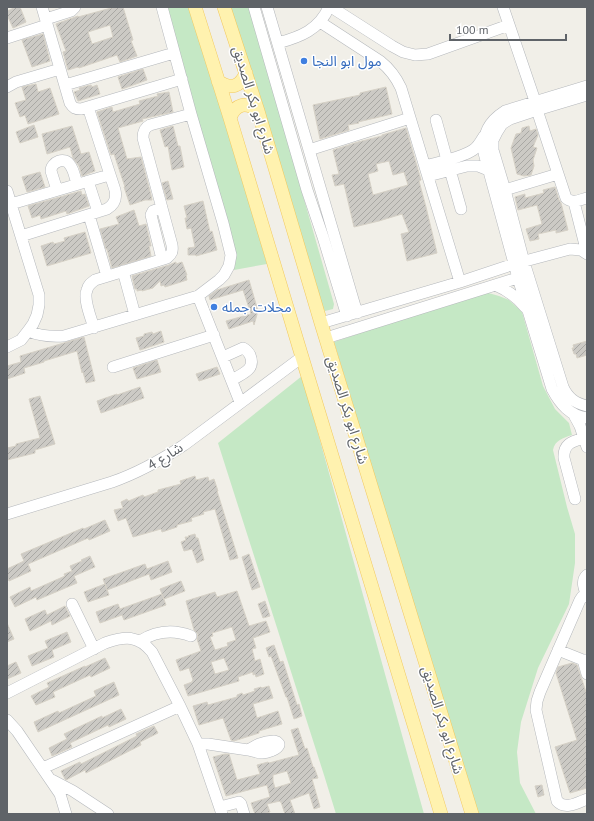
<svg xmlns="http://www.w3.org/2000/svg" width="594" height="821" font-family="'PT Sans','Noto Sans Arabic',sans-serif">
<defs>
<pattern id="building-hatch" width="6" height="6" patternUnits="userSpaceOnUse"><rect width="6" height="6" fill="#cccac5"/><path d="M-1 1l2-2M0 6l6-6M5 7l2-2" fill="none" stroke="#a9a8a4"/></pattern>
</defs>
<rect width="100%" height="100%" fill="#f1efe8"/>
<!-- green -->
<path fill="#c5e8c5" d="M166,7H190L227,125L267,264L234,270L228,221L172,31Z
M229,7H249L334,304L333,309L325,311L321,304Z
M485,292L499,296L509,300L522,312L543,386L555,409L569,423L572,435C563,438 555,440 553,450L567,507L575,534V563L569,604L538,668L521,722L517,752L520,783L536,814H477L334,342L467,297Z
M302,376L424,814H336L324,775L218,443Z"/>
<!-- building -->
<path fill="url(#building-hatch)" stroke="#d6d1c6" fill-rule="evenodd" d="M16,7H20L26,22L13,28L7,15V11Z
M115,7H123L133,40L131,41L137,56L120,62L117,55L79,68L78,67L68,70L63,52L66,51L56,24L78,16V17ZM110,25L113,37L92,44L88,32Z
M43,34L50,61L32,67L22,40Z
M143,69L147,80L122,89L118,77Z
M36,84L38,92L50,88L59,114L28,124L25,115L20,117L15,103L26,100L22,87Z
M91,85L92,87L97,85L100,94L78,101L74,92L80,90L79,88Z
M386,87L392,114L358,122L359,123L348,125L349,130L320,139L313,105L360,95V93Z
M169,92L173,112L142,119L143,121L118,128L127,159L141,157L151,195L152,200H145L130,205L124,187H125L114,154L111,155L97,112L112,107L113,112L140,104L139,101L158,96L157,94Z
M34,125L38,137L20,143L16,132Z
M72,126L81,154L89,152L95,171L82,176L79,166L73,158L70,147L47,154L42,134Z
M173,126L178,146H180L184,167L172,170L168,146L165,147L160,130Z
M529,126L530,131L536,129L538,135L533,147L537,148L533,160L534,166L531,175L524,176L517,174L511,148L516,134L521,133L522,128Z
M406,128L421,180L419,181L426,207L437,253L407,261L401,234L409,232L402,214L379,221L354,227L344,184L335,186L332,175L339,174L333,150L358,142L382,136V135ZM389,161L393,175L404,172L408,185L373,195L368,174L378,171L376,164Z
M40,172L45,187L27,192L22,177Z
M168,181L173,199L167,200L162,183Z
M555,187L559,200L561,203L568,230L556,233V230L538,234L539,239L530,241L526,229L542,224L537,205L518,210L515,197L525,194V198L544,193L543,190Z
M81,191L82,195L85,194L89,206L67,214L66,211L41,219L40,215L32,218L28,206Z
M203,201L210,232L212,231L217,250L196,256V255H188V248L195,247L191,228L187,229L185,218H187L184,206Z
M134,210L139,226L146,224L151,246H149L151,256L112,268L107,249H106L100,229L119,224L116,217Z
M85,232L91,253L47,266L41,246L53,242L54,244L65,241L64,238Z
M176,262V264L182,262L187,275H186L187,280L165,287L164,285L161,286L160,281L153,288L142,291V290L137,291V289H135L132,276L169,265Z
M249,280L258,311L254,325L253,321L229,329L226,321L251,314L243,290L210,300L209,296L217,290Z
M161,331L164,342L140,350L136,338L144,336V334L152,332L153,334Z
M84,337L95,381L86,383L83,372L82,373L77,351L44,361V362L24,368L25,373L7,379V366L21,362L20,356Z
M587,341V355L577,358L576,354H574L572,348H574L573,345Z
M157,360L161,372L137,379L133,368Z
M217,367L220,374L199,381L196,374Z
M140,387L144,398L101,413L97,401L117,394V395Z
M40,396L55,444L35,450V453L7,460V448L16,446V444L40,438L29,399Z
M195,476L196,480L208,477L209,481L214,479L218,491H217L238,558L230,560L215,509L203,512L204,514L191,518L192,521L177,525V527L162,532L161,529L133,537L126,518L118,521L114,510L123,508L121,502L127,499L128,501L131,500L143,495L144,497L158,492V490L181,484L180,481Z
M105,520L110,531L89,540L88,538L28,564L31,571L9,581L7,576V569L24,561L21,554L83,528L84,529Z
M195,534L196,538H198L204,560L197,563L192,549L184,551L181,542L186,540L185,537H189L188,536Z
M249,554L260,587L252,590L242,557Z
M90,556L95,567L74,576L77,583L37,600L36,597L15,607L10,597L30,587L31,591L65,576L64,574L72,571L70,566L82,561L81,560Z
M168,561L172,572L151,580L149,574L107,590L103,579L145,564L147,569Z
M181,581L185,591L164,599L160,589Z
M105,584L109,595L88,602L84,592Z
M237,591L249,626L266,621L270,632L253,638L256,648L252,649L255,661L260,659L264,674L256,677L255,674L253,675V672L238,677L239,681L188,696L184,685L192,682V681L193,680L189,668L180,671L176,660L201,651L197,639L198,634L194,630L186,601L215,592L217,597ZM232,627L236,640L227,643L228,646L215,650L210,637L213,636L212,633ZM224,658L229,670L215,674L211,662Z
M162,594L166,605L124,620L122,615L100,623L96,612L118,604L120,609Z
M265,601L270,616L263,618L258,604Z
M65,606L70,616L52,625L51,621L30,631L25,619L45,610L47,615Z
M7,623L14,639L7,642Z
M67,632L71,642L52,650L54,657L32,666L28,656L48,648L45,641Z
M274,645L280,662L283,661L297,705L299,704L302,716L294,719L287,697H286L271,656L269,657L266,648Z
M105,658L110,668L91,677L90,675L53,692L55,697L36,705L31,696L49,687L47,683L85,666V667Z
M16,662L21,673L7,679V666Z
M572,663L577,665L587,695V788L570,793L555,747L577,740L556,673L558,667Z
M114,682L119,695L38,732L34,722L58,711L59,713L96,696L94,691Z
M269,686L273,698L253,704L257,718L278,711L282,724L259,731V733L234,741L231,740L223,718L199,725L193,706L207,702L208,705L226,700L237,697V695L242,693L243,695L255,691L254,689L261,687L262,688Z
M121,709L126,719L109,727L108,725L70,743L72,747L52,756L49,748L67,739L64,734L102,716V718Z
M154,726L158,733L140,742L141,745L86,773L85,770L66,780L65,779L61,771L80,762L81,764L137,736L136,734Z
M298,728L305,749L307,748L313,767H314L318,778L312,779L320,807L314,809L309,793L290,800L295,814H285L281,802H280V801L267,804L270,812L263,814H255L251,803L270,797L267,785L226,796L213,757L225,754H229L237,780L260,774L257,765L268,762L269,763L299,755L291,730ZM287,771L291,783L275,788L273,781V775Z
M542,785L544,795L538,797L535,786Z"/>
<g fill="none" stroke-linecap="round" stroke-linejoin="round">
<!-- minor casing -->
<g stroke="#b5b8bc" stroke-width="12">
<path id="minor" d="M42,7L70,103C73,108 75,109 81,109L182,79
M254,7L307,190L323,237L347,316
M267,7L357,313
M331,7L392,46L403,52L415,55L428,54L509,25
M503,7L535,101
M46,19L71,11L75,7
M320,22L380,61C390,69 396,77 401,88L460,282
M7,38L47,25
M278,43C300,37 319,30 329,7
M65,85L174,53
M587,86L505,111C488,122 483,133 484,153L518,278L552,389C560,404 570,416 587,418
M7,87L16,82L60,69
M587,95L537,110L510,119L502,124L497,132L493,140V150L505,190L524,262L563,387C568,398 575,403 587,406
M537,110L566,198C573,204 579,200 587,198
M436,120L447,160
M309,150L410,118
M425,166C437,163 463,157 473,150C478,147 481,141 484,136
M450,170L461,209
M428,176L467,166H478L488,170
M88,181L98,212
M57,190L51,171C51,162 65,156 70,165C74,170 75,178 77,184
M505,190L558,174
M7,191L39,295V305L37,315L33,324L28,331L21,340L7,347
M574,202L587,253
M11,204L109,175
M162,208L153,211L151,215L162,259
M89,215L107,276
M21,236L107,209C114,205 117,199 115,190L88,107
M123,271L135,315
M495,285C507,290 517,297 525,307
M198,296L240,402
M321,323L460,282L514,264L570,249L581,250L587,254
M94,328C91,318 83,299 87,290C88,285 91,283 95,280L167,258C172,254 173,251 172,245L143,138C143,132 144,128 150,125L191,114
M28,331C40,336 51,337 64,336L198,296L219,280L224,275L229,266L231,255L223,223L191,114L162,7
M326,338L524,276
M223,357L243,348C247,350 248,351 250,355C256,370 243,373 232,380
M113,367L214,335
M574,415L580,426L587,447
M575,499L564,458C563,442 575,441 587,437
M7,514L112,482C138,473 161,460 184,445L302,357
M587,575C580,581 585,590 587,597
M586,595L582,597L580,600L540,692L537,701L536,710L557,801C565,810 577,803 587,799
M72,604L94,649
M140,641C156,631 173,629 191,636
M558,650L583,660H587
M583,660L587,674
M7,693L105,643C125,636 138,635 152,652L180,706L198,744L222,814
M7,720L17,731L60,794L66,814
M198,744H208L248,750L259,744L266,742L274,741L277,742L279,744V745C277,749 275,749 271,751C262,755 257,752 248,750
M43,768L180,706
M52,780L73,791L108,814
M220,807L239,802L241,804L244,814"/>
</g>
<!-- major casing -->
<g stroke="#f2c960" stroke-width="14">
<path id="major" d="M195,7L230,118L302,357L441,814
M224,7L258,111L321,323L472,814
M218,81C231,90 240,87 246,73
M230,118C235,104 246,101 258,111"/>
</g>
<!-- minor -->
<use href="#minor" stroke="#fff" stroke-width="11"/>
<!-- major -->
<use href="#major" stroke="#fff2af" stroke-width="13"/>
</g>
<!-- markers -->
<g fill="#3f7fe0" stroke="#fff" stroke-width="1.5">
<circle cx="304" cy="61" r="4"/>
<circle cx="214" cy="307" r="4"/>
</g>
<g text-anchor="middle" stroke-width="3" stroke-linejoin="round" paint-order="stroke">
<!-- shop labels -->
<g font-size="14" fill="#366cbe" stroke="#fff" text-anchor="start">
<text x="312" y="66">مول ابو النجا</text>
<text x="222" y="312">محلات جمله</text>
</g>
<!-- street labels -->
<g font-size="14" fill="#5f6368" stroke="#fff">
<text transform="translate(254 100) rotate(73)" y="5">شارع ابو بكر الصديق</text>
<text transform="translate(348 410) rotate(73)" y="5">شارع ابو بكر الصديق</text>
<text transform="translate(165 456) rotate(-32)" y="5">شارع 4</text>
<text transform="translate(443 720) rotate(73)" y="5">شارع ابو بكر الصديق</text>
</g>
</g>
<!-- border -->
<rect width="594" height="821" fill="none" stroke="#5f6368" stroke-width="16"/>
<!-- scale -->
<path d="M450 34v6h116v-6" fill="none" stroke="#5f6368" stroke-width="2"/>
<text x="456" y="34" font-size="12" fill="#5f6368" stroke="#ffffff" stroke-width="3" paint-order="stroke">100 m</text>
</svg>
